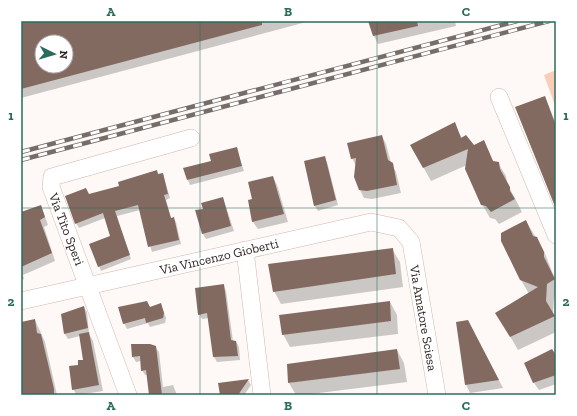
<svg xmlns="http://www.w3.org/2000/svg" width="577" height="416" font-family="'Zilla Slab',serif">
<rect width="100%" height="100%" fill="#fef9f6"/>
<!-- green -->
<path fill="#fbcdb9" d="M556,70V108L544,75Z"/>
<!-- shadow -->
<path fill="#0003" fill-rule="evenodd" d="M21,21H310L21,98ZM42,42H66V66H42Z
M370,21H455L456,26L378,44L374,36Z
M545,97L556,124V208Z
M454,123L462,138L473,146L483,141L494,163H498L506,176L507,183L522,212L499,224L495,219L490,218L482,204L467,165L431,181L411,145Z
M382,136L386,144L391,163L396,172L401,193L372,199L364,198L360,190L356,166L352,158Z
M236,148L244,171L190,185L188,180L212,161Z
M324,157L327,162L338,205L318,211L315,206L305,161Z
M163,174L170,198L166,200L171,218H173L176,222L181,244L152,252L140,210L117,216L118,224L131,259L101,271L99,266L111,236L105,218L79,228L76,223L89,195Z
M273,177L277,185L288,222L258,229L253,222L249,200H254Z
M223,198L234,231L206,239L203,234L204,209Z
M41,206L48,225L44,227L55,261L23,275L24,279L21,280V213Z
M526,221L544,251L556,282V297L554,298L553,314L556,320V332L518,350L504,326L529,294L521,280Z
M392,249L400,262L403,287L281,304L274,291Z
M223,285L226,291L233,341H236L239,347L240,360L217,362L214,357L209,318L202,319L199,314Z
M390,302L397,315L398,334L290,347L283,334Z
M161,304L166,318L165,323L150,327L148,323L127,329L124,323L150,307Z
M84,307L87,312L89,334L93,341L103,391L77,395L73,389L79,366L84,361L80,336L68,339L65,334L62,315Z
M35,320L45,342L57,395H22L21,323Z
M457,323L472,329L503,388L470,393L466,385Z
M155,347L159,352L163,387L173,385L177,395H150L147,375H145L142,370L141,361L136,362L133,357Z
M397,350L404,363L407,382L303,395H296L289,383Z
M556,357V384L539,390L534,383Z
M248,380L251,385L244,395H221L220,384Z"/>
<!-- building -->
<path fill="#826a60" fill-rule="evenodd" d="M21,21H262V25L21,89ZM42,42H66V66H42Z
M368,21H417L418,26L373,36Z
M545,96L556,126V209L515,107Z
M455,122L461,138L466,135L474,145L484,140L493,161L499,162L500,169L510,187V191L515,199L491,212L486,206L481,205L465,169L468,149L423,168L410,145Z
M382,135L388,160L393,163L397,185L367,191L359,190L354,177L356,158L351,159L347,143Z
M237,147L242,166L187,180L183,168L211,161L209,154Z
M325,156L336,200L314,206L304,161Z
M157,170L158,174L163,173L168,194L164,195L171,218L174,217L179,240L148,247L138,205L115,211L130,255L98,267L89,244L110,236L103,213L75,224L65,196L86,188L89,194L119,186L118,182Z
M273,176L284,214L252,222L248,200L252,199L248,182Z
M223,197L231,226L202,234L195,210L203,209L201,203Z
M41,205L45,217L40,220L52,253L21,267V212Z
M526,220L533,236L537,237L544,252V257L555,279L547,284L546,301L555,316L510,337L495,313L538,287L520,280L501,241V233Z
M393,248L396,274L273,292L268,264Z
M224,284L231,340L236,341L238,356L213,357L207,313L198,315L195,288Z
M147,301L150,307L161,303L164,313L163,318L146,323L145,318L123,324L118,307Z
M390,301L391,321L282,335L279,315Z
M84,306L88,328L64,334L61,314Z
M35,319L37,333L41,334L54,389V395H21V322Z
M468,320L499,380L465,385L456,322Z
M89,332L99,385L72,390L69,366L78,365V360H83L79,334Z
M131,344H150L156,346L162,395H149L146,370L141,371L140,356L132,357Z
M397,349L400,369L288,383L287,364Z
M552,349L556,355V375L533,383L524,363Z
M249,379L238,395H220L218,383Z"/>
<g fill="none" stroke-linecap="round" stroke-linejoin="round">
<!-- minor casing -->
<g stroke="#d1b7ac" stroke-width="18">
<path id="minor" d="M499,97L556,235
M245,250L262,395
M21,301L371,222L399,228L411,242L437,395
M128,395L51,187L52,177L191,138"/>
</g>
<!-- minor -->
<use href="#minor" stroke="#fff" stroke-width="17"/>
<!-- rail casing -->
<g stroke="#756d69" stroke-width="4.5">
<path id="rail" d="M21,152L517,21
M21,160L549,21"/>
</g>
<!-- rail -->
<use href="#rail" stroke="#fff" stroke-width="3" stroke-dasharray="9" stroke-linecap="butt"/>
</g>
<!-- grid -->
<path fill="none" stroke="#2a6c5c" stroke-width="1" stroke-opacity="0.55" d="M200,21V395M377,21V395M21,208H556"/>
<g text-anchor="middle" stroke-width="3" stroke-linejoin="round" paint-order="stroke">
<!-- street labels -->
<g font-size="13" fill="#2e2420" stroke="#fff">
<text transform="translate(67 229) rotate(69)" y="5">Via Tito Speri</text>
<text transform="translate(219 256) rotate(-13)" y="5">Via Vincenzo Gioberti</text>
<text transform="translate(424 318) rotate(80)" y="5">Via Amatore Sciesa</text>
</g>
</g>
<!-- border -->
<rect width="577" height="416" fill="none" stroke="#ffffff" stroke-width="44"/>
<!-- north arrow -->
<g transform="translate(54 54) rotate(95)"><circle r="19" fill="#ffffff" stroke="#aba7a6"/>
<path d="M0-3L7 15L0 10L-7 15Z" fill="#2a6c5c"/>
<text y="-6" font-size="11" font-weight="bold" text-anchor="middle" fill="#2e2420">N</text>
</g>
<rect x="22" y="22" width="533" height="372" fill="none" stroke="#2a6c5c" stroke-width="1.5"/>
<g font-size="13" text-anchor="middle" font-weight="bold" fill="#2a6c5c">
<text x="111" y="16">A</text>
<text x="288" y="16">B</text>
<text x="466" y="16">C</text>
<text x="11" y="120">1</text>
<text x="566" y="120">1</text>
<text x="11" y="306">2</text>
<text x="566" y="306">2</text>
<text x="111" y="410">A</text>
<text x="288" y="410">B</text>
<text x="466" y="410">C</text>
</g>
</svg>
